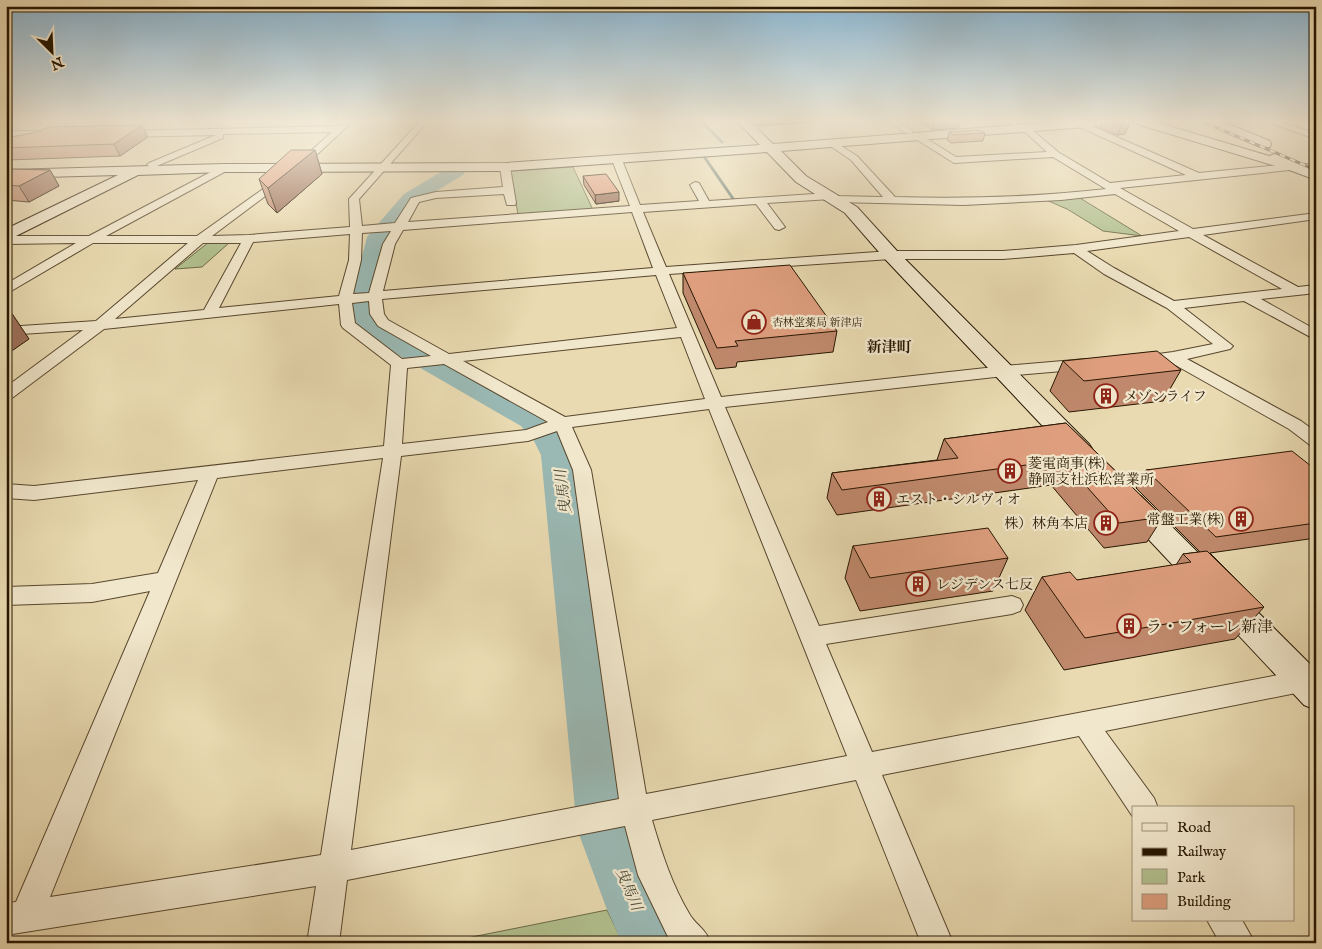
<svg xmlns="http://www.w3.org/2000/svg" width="1322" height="949" font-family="'IM FELL English','Noto Serif JP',serif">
<rect width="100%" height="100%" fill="#e9dab1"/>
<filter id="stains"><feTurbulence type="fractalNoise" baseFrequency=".004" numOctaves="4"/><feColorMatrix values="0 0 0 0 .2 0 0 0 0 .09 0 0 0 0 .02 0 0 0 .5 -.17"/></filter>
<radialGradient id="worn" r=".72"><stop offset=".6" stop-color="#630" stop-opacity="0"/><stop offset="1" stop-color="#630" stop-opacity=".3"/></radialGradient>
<!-- green -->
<path fill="#b2c08f" stroke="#6c6b48" d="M573,167L593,210L518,215L511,171Z
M1080,198L1142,236L1103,231L1067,209L1046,200Z
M209,242L229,243L202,267L175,269Z
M607,910L623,943H442Z"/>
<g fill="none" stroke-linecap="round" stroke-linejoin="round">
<!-- stream -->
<path stroke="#6c786c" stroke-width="3" d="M700,120L722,142
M705,158L734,200"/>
<!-- river -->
<path fill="#9ab9b4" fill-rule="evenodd" d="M493,120H509V121L507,125H495Z
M456,165L463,167L466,171L463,175L418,202L390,238L376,303L378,316L381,322L545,412L560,428L577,455L633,828L657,886L677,921L686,943H622L606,907L577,829L541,455L534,441L521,426L360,333L350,316V303L367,237L371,232L404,194L449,167Z"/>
<!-- street casing -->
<g stroke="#58472d" stroke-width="2">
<path id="street" d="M345,120H354L309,162H303V158L332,132L223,134V138L152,168L147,165L149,163L216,135L121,137L117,134L121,131L338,126Z
M421,120H429L359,199L362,226L395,223L411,198L436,192L503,187L500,167L505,164L510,167L516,203L515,205H507L504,194L436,198L419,202L408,222L630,206L612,160L617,157L622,160L640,205L699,201L690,185L695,182L699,183L709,201L829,193L834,196L883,197L851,160L829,145V141L832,140L857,156L895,197C966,199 1036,197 1106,189L1053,157L954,163L911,136L913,134H919L956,157L1047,152L1022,129V125L1025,124L1058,152L1110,183L1186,175L1075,125L1074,123L1078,120L1199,173L1290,164H1316V170H1290L1120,188L1193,229L1316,213V219L1203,235L1298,287L1316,285V293L1261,299L1316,330V340L1244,301L1184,308L1233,346L1230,349L1187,359L1301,421L1316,432V447L1310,445L1289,429L1170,362L1141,365L1136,363L1133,360L1136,357L1173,352L1213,344L1167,308L1104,274L1074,253L1003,259H891L669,274L721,397L1004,366L1086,359L1092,361L1094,364L1092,367L1086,369L1004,376L725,407L819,626L1012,596L1020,599L1023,605L1020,611L1012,614L826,644L872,752L1310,669L1316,671V689L1105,731L1154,798L1158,808H1133V817L1079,736L882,775L953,943H921L856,780L652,820C662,854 672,885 690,915C697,926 705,928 711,943H672L669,939L638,875L625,826L347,880L339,943H307L316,886L6,935V903L16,902L150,591L92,602L6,605V587L92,584L158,573L198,480L34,500L6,498V484L34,486L384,446L391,365L343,328L341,325L339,304L104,329L12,398L6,400V387L83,330L6,335V327L96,321L188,243H93L6,294V284L76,243L6,244V236H89L224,165L229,168L228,170L106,236H197L284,174L289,177L288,179L212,236L249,235L350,227L349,199ZM1115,194L1179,231L1076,245L1003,251H891L666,267L643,212L756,204L775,229L779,230L785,227L767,203L831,199L836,202L964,205L1061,200ZM632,212L653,268L383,291L395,244L403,230ZM391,231L383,244L369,293L353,294L361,260L362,233ZM350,234L349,260L339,296L219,308L253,242ZM1189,237L1282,289L1174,301L1114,268L1087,251ZM203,243H241L204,310L115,319ZM656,275L677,328L449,354L388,320L384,314L382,299ZM369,301L370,314L378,326L431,356L402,359L355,323L352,303ZM681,337L705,399L565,417L463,361ZM444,364L548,422L526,430L402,444L407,368ZM709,409L847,756L646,794L591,470L572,427ZM557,431L573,470L619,799L351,850L401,456L528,441ZM383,458L321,855L50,897L217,478Z
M885,120H895L913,131L912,133H906Z
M1002,120H1013L1019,123L1015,126Z
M1261,120H1272L1316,133V139Z
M6,131H54L58,134L54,137H6Z
M1207,920H1242L1255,943H1220Z"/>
</g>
<!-- secondary casing -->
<g stroke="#271601" stroke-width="2">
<path id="secondary" d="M736,120H748L773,144L1083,120H1129L1127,123L1123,124L781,151L806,176L857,207L897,251L1089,444L1093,450L1089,456L1080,458L1071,456L885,259L845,213L796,182L767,152L505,171L224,172L138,175L6,241V229L118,175L6,178V170L224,164L505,163L760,145Z
M1132,120H1149L1269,156L1275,154L1280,155L1316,171V180L1292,171L1134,123Z
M1203,120H1218L1270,141L1271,144L1270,147H1260L1205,123Z
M1131,493L1141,496L1316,670V710L1304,705L1121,510L1117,503L1121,496Z"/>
</g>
<!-- street -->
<use href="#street" fill="#f1e7cc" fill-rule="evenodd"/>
<!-- secondary -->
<use href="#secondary" fill="#f1e7cc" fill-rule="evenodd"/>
<!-- rail casing -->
<g stroke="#271601" stroke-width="3">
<path id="rail" d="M1199,120L1316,170"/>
</g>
<!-- rail -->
<use href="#rail" stroke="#f1e7cc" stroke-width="2" stroke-dasharray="5.5" stroke-linecap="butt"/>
</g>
<!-- wall -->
<path fill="#c0896d" stroke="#271601" d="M751,120H842L758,126Z
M918,120H960L958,128L932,130Z
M1038,120H1068L1043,121Z
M1103,120H1131L1125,134L1117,135L1100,128Z
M949,132L985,133L983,141L951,143L947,140Z
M148,137L120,156L7,160L6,159V138Z
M315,150L322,174L277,213L268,204L259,179Z
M6,169L50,170L59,186L29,202L6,200Z
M583,176L619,201L596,204L584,185Z
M683,273L837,331L833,352L737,362L736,367L716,369L683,293Z
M1063,361L1181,370L1163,401L1069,412L1050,391Z
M1066,423L1163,517L1147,542L1104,548L1051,485L837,515L827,498L832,473L937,460L944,439Z
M1146,470H1316V538L1210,553L1264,607L1235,639L1064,670L1025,610L1042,577L1077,580L1176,565L1183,554L1200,552L1136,488Z
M853,546L1008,558L993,591L860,611L845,578Z"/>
<!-- shaded-wall -->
<path fill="#9c6f59" stroke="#271601" d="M759,120H842L758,126Z
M960,120L958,128L932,130L934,122Z
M1124,120H1131L1125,134L1117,135Z
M142,125L148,137L120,156L114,144Z
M315,150L322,174L277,213L268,188Z
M50,170L59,186L29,202L19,186Z
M619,192V201L596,204L595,195Z
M9,309L29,339L6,355V311Z"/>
<!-- building -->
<path fill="#df9f7f" stroke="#271601" d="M931,120H960L934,122Z
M142,125L114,144L6,148V138L38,132L48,127Z
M979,130L985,133L953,135L949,132Z
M291,150H315L268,188L259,179Z
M6,169L50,170L19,186L6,185Z
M606,174L619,192L595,195L583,176Z
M790,265L837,331L735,341L738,346L717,348L683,273Z
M1157,351L1181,370L1084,381L1063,361Z
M1066,423L1163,517L1119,523L1063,460L842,490L832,473L958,458L944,439Z
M1292,451L1316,470V523L1216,537L1146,470Z
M988,528L1008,558L870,578L853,546Z
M1207,551L1264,607L1085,638L1042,577L1070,572L1077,580L1191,562L1183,554Z"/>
<!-- sky -->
<linearGradient id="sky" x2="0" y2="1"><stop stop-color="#89b6d3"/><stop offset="0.48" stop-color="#f5eedc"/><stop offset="1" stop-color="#f5eedc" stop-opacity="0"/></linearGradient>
<rect width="1322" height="252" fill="url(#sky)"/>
<!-- icons -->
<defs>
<g id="shop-ring" transform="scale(1.25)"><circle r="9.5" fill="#f1e7cc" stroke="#8f2418" stroke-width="1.5"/><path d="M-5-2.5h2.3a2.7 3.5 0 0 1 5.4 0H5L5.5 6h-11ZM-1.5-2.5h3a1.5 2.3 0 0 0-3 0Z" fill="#8f2418"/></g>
<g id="building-ring" transform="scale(1.25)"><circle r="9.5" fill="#f1e7cc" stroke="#8f2418" stroke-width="1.5"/><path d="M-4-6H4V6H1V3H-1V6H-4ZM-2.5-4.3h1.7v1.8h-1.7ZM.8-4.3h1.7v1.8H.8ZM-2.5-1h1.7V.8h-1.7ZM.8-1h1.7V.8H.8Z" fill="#8f2418"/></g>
</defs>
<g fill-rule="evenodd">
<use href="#shop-ring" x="754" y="322"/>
<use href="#building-ring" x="1106" y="396"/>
<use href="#building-ring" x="1010" y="471"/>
<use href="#building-ring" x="879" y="499"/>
<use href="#building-ring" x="1241" y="519"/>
<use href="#building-ring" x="1106" y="523"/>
<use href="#building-ring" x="918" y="584"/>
<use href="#building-ring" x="1129" y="626"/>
</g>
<g text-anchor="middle" stroke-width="4.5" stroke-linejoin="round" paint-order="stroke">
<!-- far-poi labels -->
<g font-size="11" fill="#271601" stroke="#f1e7cc" text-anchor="start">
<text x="772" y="326">杏林堂薬局 新津店</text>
</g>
<!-- poi labels -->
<g font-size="14" fill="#271601" stroke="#f1e7cc" text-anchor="start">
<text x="1124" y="401">メゾンライフ</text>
<text x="1028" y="468">菱電商事(株)<tspan x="1028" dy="16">静岡支社浜松営業所</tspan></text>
<text x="896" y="504">エスト・シルヴィオ</text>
<text x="1224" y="524" text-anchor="end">常盤工業(株)</text>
<text x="1088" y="528" text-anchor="end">株）林角本店</text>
<text x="936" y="589">レジデンス七反</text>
</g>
<!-- neighbourhood labels -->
<g font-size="15" font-weight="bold" fill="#271601" stroke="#f1e7cc">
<text x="889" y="352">新津町</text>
</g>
<!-- water labels -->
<g font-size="15" font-style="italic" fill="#4f4f40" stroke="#f1e7cc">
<text transform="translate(563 492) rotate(-97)" y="5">曳馬川</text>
<text transform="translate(629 889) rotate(67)" y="5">曳馬川</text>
</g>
<!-- near-poi labels -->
<g font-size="16" fill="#271601" stroke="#f1e7cc" text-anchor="start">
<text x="1146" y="632">ラ・フォーレ新津</text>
</g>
</g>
<!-- margin -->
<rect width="1322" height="949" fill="none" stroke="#e9dab1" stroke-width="25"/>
<rect x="8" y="8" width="1307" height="934" fill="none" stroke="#271601" stroke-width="2.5"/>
<rect x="12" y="12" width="1297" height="924" fill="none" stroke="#271601"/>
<!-- legend -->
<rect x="1132" y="806" width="162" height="115" fill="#f1e7cc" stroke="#a0937b"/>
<rect x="1142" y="823" width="25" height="8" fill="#f1e7cc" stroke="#a0937b"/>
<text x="1177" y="832" font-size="15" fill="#271601">Road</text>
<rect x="1142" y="848" width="25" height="8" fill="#271601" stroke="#a0937b"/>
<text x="1177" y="856" font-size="15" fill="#271601">Railway</text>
<rect x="1142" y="869" width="25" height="15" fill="#b2c08f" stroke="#a0937b"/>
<text x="1177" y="882" font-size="15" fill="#271601">Park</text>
<rect x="1142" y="894" width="25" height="15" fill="#df9f7f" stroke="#a0937b"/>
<text x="1177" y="906" font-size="15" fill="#271601">Building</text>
<!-- north arrow -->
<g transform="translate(52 52) rotate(156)" stroke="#f1e7cc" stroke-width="4" paint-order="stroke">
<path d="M0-4L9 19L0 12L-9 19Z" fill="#271601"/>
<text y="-8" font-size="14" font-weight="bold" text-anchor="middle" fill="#271601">N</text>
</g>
<rect width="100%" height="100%" filter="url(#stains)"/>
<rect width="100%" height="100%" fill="url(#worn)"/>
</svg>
